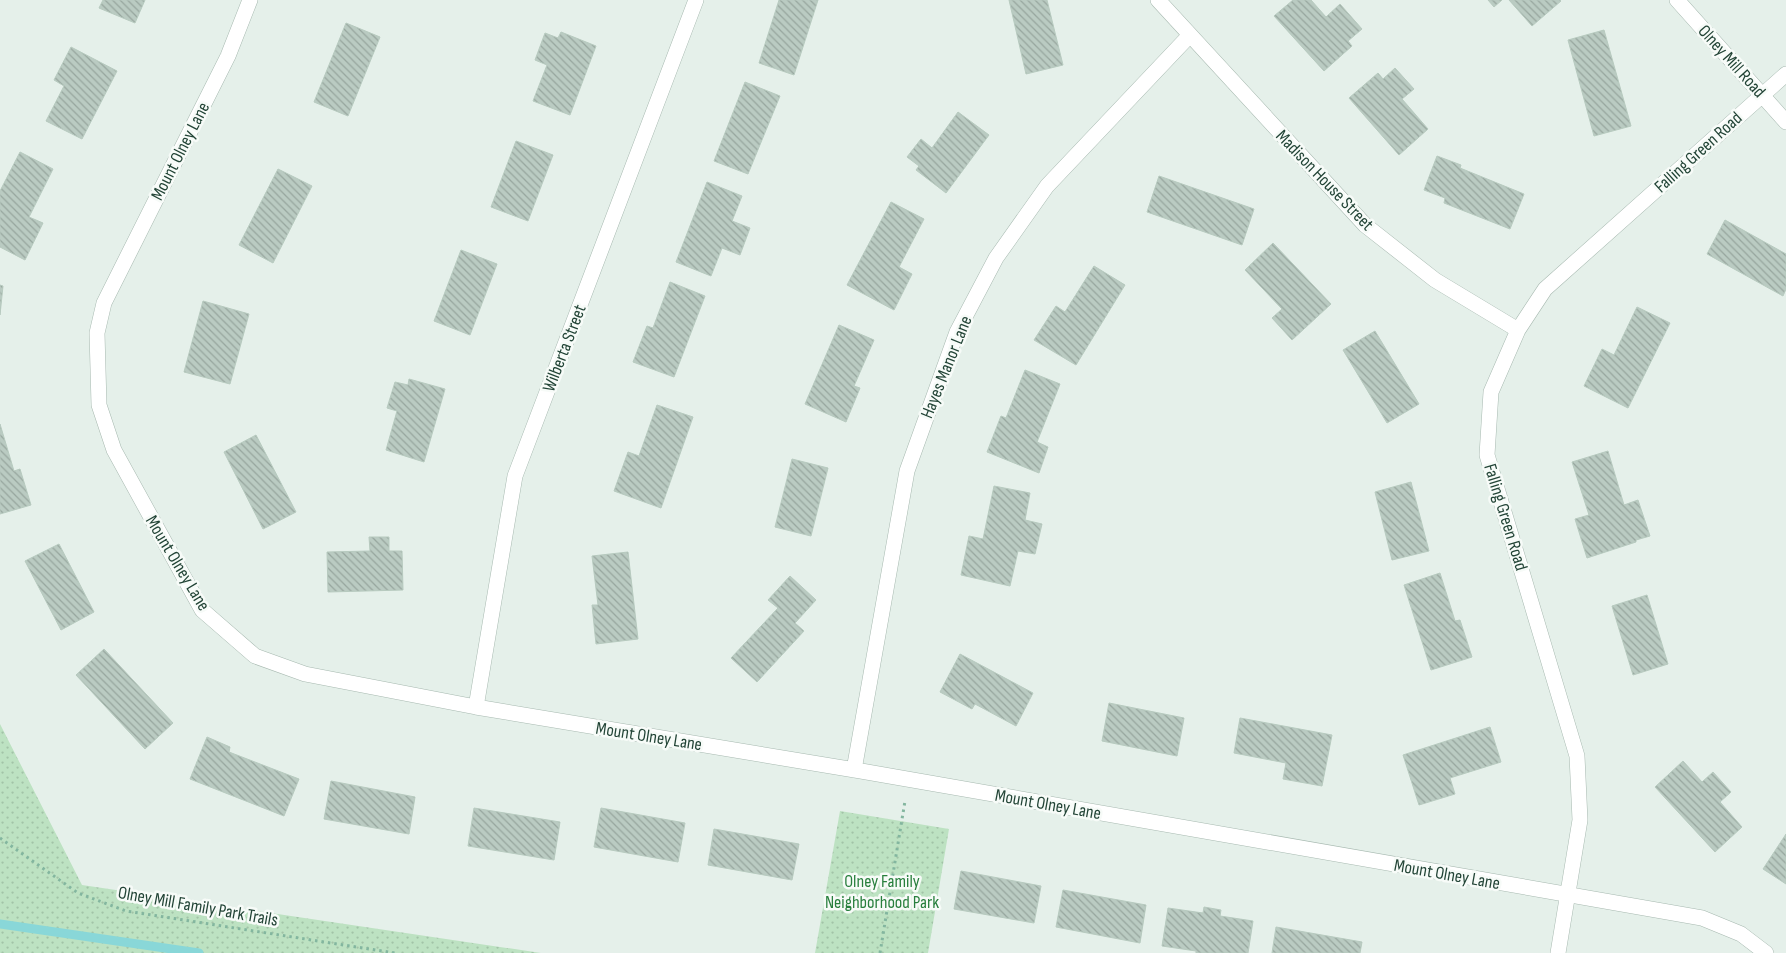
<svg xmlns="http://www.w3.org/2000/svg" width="1786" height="953" font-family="'Sofia Sans Condensed',sans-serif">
<defs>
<pattern id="green-dots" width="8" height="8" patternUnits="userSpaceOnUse" patternTransform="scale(1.25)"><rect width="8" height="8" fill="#bde2c2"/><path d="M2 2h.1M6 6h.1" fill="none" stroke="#a2c3a7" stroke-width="1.8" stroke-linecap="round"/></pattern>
<pattern id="building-back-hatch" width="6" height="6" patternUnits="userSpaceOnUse" patternTransform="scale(1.25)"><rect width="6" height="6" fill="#bacbc2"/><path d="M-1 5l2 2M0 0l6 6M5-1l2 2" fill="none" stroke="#97a69e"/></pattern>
</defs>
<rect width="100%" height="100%" fill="#e5f0ea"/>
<!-- green -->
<path fill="url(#green-dots)" d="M0,724L82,885L541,953H0Z
M840,811L949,829L928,953H815Z"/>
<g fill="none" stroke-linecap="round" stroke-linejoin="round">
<!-- stream -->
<path stroke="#89d7d8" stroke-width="9" d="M0,924L199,953"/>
</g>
<!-- building -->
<path fill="url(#building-back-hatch)" stroke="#b7cabf" d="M103,0H145L135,23L99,8Z
M779,0H818L794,75L759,63Z
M1009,0H1047L1063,65L1026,74Z
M1293,0H1311L1326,17L1340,4L1362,29L1348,41L1352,46L1324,71L1274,16Z
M1488,0H1502L1494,7Z
M1509,0H1560L1561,1L1532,26Z
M346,23L380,37L348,116L314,102Z
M1604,30L1631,126L1594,136L1568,40Z
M561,32L596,46L570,115L533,101L547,65L535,60L545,33L558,38Z
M71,47L117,71L82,139L46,121L64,86L54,80Z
M1395,68L1414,89L1402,99L1428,129L1399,155L1349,98L1378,73L1383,79Z
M745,82L780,96L748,174L714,161Z
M958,112L989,135L946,193L916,170L919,166L907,157L921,139L932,148Z
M516,141L553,155L528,221L491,207Z
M20,152L53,169L29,217L43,223L25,260L0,247V191Z
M1437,156L1461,165L1460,168L1524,194L1510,229L1444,203L1445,198L1424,190Z
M278,169L312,186L273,263L239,245Z
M1159,176L1254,209L1242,245L1147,212Z
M707,182L742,196L732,221L750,228L740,255L722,248L711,276L676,262Z
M891,202L924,219L899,267L912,274L894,310L847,285Z
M1725,220L1786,254V289L1783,296L1707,254Z
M1273,243L1331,304L1292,340L1272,318L1282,309L1245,270Z
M461,250L497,264L470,335L434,321Z
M1094,266L1125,285L1076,365L1034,340L1056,306L1065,312Z
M670,282L705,296L674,377L633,362L647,326L653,328Z
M0,285L3,286L0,315Z
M203,301L249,314L230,384L184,372Z
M1637,307L1670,323L1628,408L1584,386L1602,349L1614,355Z
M839,325L874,340L854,386L860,388L846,422L805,404Z
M1375,331L1419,404L1387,423L1343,350Z
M1025,370L1060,384L1037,442L1048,447L1039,473L987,452L1001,416L1006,418Z
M409,379L445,389L424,462L386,450L397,411L387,408L395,382L408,385Z
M657,405L693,417L661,508L614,491L628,452L639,456Z
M0,424L14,471L20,469L31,505L0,514Z
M256,435L296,512L263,529L224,452Z
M1608,451L1624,505L1638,500L1650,536L1636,540V542L1587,558L1575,519L1589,515L1572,462Z
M792,459L828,468L811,536L775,527Z
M1411,482L1429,551L1392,560L1375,492Z
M994,486L1030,493L1025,520L1042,524L1035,554L1018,551L1010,586L961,575L969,536L983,539Z
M369,537H389V551H402L403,590L328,592L327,552L370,551Z
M59,544L94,612L61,630L25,561Z
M628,552L638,639L596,644L592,605H598L592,556Z
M1440,573L1455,621L1460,620L1472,657L1431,670L1404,585Z
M790,576L816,600L795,623L804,631L757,682L731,658L778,608L768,600Z
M1647,595L1668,664L1633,675L1612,606Z
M104,649L173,723L145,749L76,675Z
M960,654L1033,693L1016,726L975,704L972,709L940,692Z
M1109,703L1184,718L1177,756L1102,741Z
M1240,718L1332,735L1322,786L1283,779L1286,763L1234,753Z
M1490,727L1501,762L1450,778L1455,794L1419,805L1403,755Z
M207,737L230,747L229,752L299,779L284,816L190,779Z
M1683,761L1702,782L1713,772L1731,792L1720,802L1742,827L1715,852L1655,787Z
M331,781L415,797L409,834L324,819Z
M474,808L560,822L554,860L468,846Z
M601,808L685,823L678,862L594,847Z
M714,829L799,844L792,880L708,865Z
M1786,834V884L1763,869Z
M961,871L1041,886L1034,923L954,909Z
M1063,890L1146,905L1140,943L1056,927Z
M1204,907L1221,910L1220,916L1253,921L1248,953H1196V951L1162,946L1168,908L1203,913Z
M1276,927L1362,942L1360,953H1272Z"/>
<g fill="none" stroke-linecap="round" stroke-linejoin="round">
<!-- street casing -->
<g stroke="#a7b9b0" stroke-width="16">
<path id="street" d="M250,0L228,56L104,303L97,333L99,405L114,450L202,610L255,656L305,674L476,707L861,771L1702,918L1741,934L1766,953
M1158,0L1365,225L1435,280L1518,330
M1677,0L1786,122
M476,707L515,476L696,0
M854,770L907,471L957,332L996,258L1047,186L1190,35
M1558,953L1580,820L1577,756L1487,455L1491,392L1518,330L1545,289L1786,74"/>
</g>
<!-- path -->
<path stroke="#83b69f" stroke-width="3" stroke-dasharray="2.5 4" stroke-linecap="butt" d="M0,838L78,893L126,911L395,953
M880,953L905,801"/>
<!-- street -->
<use href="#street" stroke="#fff" stroke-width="15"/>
</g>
<g text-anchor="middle" stroke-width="5" stroke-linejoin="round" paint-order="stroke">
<!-- street labels -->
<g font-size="18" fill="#224436" stroke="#f7fbf8">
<text transform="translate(1732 61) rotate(48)" y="6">Olney Mill Road</text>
<text transform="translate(180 151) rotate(-63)" y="6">Mount Olney Lane</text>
<text transform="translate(1698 152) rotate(-42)" y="6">Falling Green Road</text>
<text transform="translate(1325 180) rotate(46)" y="6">Madison House Street</text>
<text transform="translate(564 348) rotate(-69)" y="6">Wilberta Street</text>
<text transform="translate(946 367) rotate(-68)" y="6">Hayes Manor Lane</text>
<text transform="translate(1506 517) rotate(73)" y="6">Falling Green Road</text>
<text transform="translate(178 563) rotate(59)" y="6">Mount Olney Lane</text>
<text transform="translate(649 736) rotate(9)" y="6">Mount Olney Lane</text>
<text transform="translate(1048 804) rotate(10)" y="6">Mount Olney Lane</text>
<text transform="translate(1447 874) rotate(10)" y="6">Mount Olney Lane</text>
<text transform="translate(198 906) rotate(10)" y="6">Olney Mill Family Park Trails</text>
</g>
<!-- park labels -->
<g font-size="18" fill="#287f3d" stroke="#f7fbf8">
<text x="882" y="887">Olney Family<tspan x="882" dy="21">Neighborhood Park</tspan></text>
</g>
</g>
</svg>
